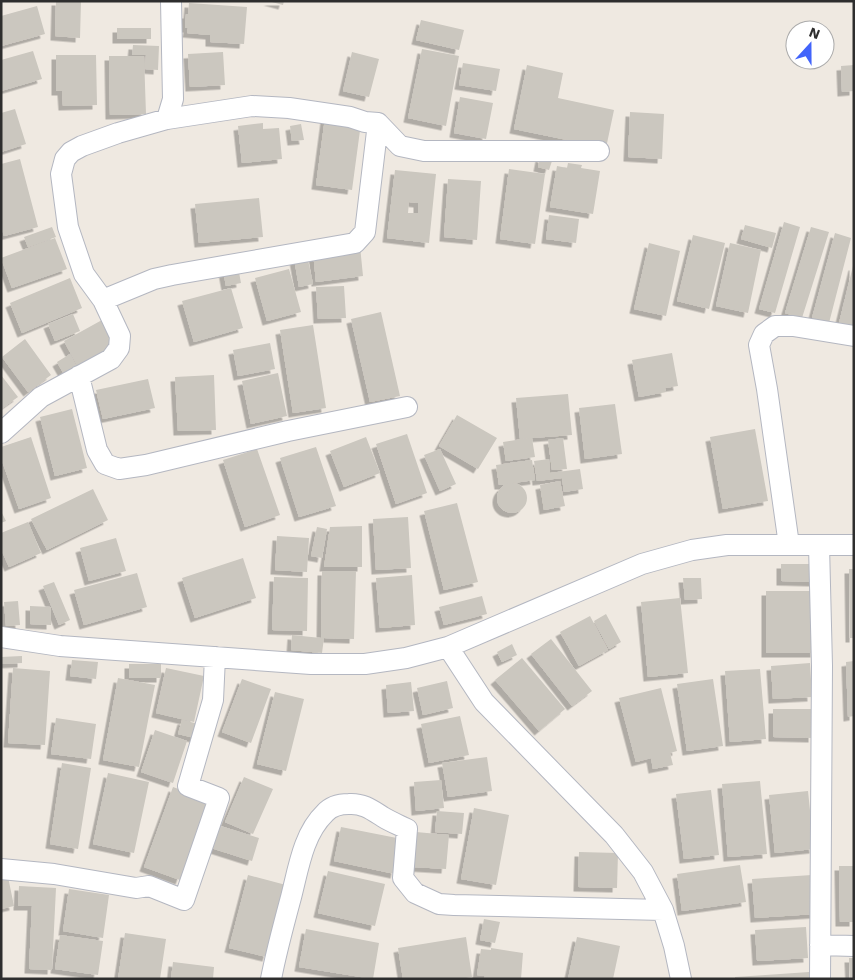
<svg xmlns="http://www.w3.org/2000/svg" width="855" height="980" font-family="'Work Sans',sans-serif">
<defs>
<filter id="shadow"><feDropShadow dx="-4.5" dy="4.5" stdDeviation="0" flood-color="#0004"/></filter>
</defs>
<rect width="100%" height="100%" fill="#efe9e1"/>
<!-- building -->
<path fill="#cbc7bf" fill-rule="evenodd" filter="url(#shadow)" d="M56,1H81L80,38L55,36Z
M268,1H284L283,5Z
M189,3L247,7L244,44L210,42V35L187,33L188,28H185L186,14H188Z
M37,6L45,34L1,46V16Z
M421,20L464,30L459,50L416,40Z
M117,28H151V39H117Z
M133,45L159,46L158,70L145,69L146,55H132Z
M422,49L459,56L446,126L408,118Z
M33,51L42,79L1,91V60Z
M223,52L225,85L190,87L188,54Z
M352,52L379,59L369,97L343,91Z
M56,55H96L97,105L63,106L62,91H56Z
M109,56H144L146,114L110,115Z
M463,63L500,69L496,91L459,85Z
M527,65L563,73L558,98L614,110L606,148L514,129Z
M854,65V91L842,92L841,66Z
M460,97L493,103L486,139L454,133Z
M15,109L26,144L1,152V113Z
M630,112L664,114L662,159L628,157Z
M325,118L361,123L352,190L316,185Z
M263,123V129L279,128L282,159L242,163L238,126Z
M301,124L304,140L292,141L290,126Z
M540,157L552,161L549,170L538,167Z
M20,159L38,227L4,236L1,226V164Z
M568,163L582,165L581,168L600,171L593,214L550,207L557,166L567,168Z
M509,169L545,174L535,244L500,239Z
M395,170L436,174L429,243L387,238ZM409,202L418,203V213H408Z
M448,179L481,181L477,240L444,237Z
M259,198L263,237L199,243L195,204Z
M549,215L579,219L576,243L546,239Z
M784,222L800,227L775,313L759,309Z
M745,225L776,233L772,248L741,239Z
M52,227L56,237L28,247L24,237Z
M811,227L829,232L802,318L785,313Z
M835,233L851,238L829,323L812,318Z
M693,235L725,243L709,309L677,301Z
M55,238L67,269L12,288L1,258Z
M649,243L680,251L666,316L634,309Z
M730,243L761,250L748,313L716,306Z
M360,246L363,276L316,282L313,252Z
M307,255L313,284L299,287L294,258Z
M853,266H854V327L839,323Z
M238,267L241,283L226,286L223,270Z
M289,269L301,312L267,321L255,278Z
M70,278L82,308L22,333L10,303Z
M344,286L346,318L318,319L316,287Z
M231,288L243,328L194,342L182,301Z
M381,312L400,396L370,402L351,319Z
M73,314L80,331L55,341L48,324Z
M102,320L117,346L78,367L64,341Z
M313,325L326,408L293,413L280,330Z
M25,339L51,375L28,392L2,357Z
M270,343L275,369L238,376L233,350Z
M672,353L678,386L665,388L666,392L639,397L632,360Z
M70,354L78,369L65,376L57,362Z
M278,373L287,416L251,424L242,381Z
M1,375L18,397L1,409Z
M214,375L216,430L178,431L175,377Z
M148,379L155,408L103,419L96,390Z
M568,394L572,435L532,438L535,457L506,461L503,442L529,438L520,439L516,398Z
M615,404L622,454L585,459L579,408Z
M72,409L87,468L55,476L40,417Z
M457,415L497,438L478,469L439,446Z
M755,429L768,501L723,509L710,437Z
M407,434L427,493L396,504L376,444Z
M31,437L51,498L19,509L1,458V447Z
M366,437L380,473L344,487L330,451Z
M563,438L567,469L552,470L548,440Z
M316,447L336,506L299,517L280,458Z
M257,449L280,515L245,527L223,460Z
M440,449L456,484L440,491L424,455Z
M549,459L550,473L580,469L583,489L564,492L562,478L537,481L534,461Z
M532,460L535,480L499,485L496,465Z
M560,481L565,506L544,510L540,485Z
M497 498a15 15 0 1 1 30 0a15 15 0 1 1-30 0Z
M93,489L108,520L47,550L31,519Z
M457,503L478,582L444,590L424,511Z
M1,511L6,521L1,523Z
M408,517L411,568L376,570L373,519Z
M28,522L41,553L9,567L1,549V533Z
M362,526V567H324L330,527Z
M317,527L327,529L322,558L311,556Z
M277,536L309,538L307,572L275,570Z
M116,538L126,571L89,581L80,548Z
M243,558L256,598L195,618L182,578Z
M781,564H817V582L781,581Z
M849,569H854V638H850Z
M322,571H356L354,639L324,638L322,653L291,650L292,635L321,638Z
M137,573L147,607L84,625L74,590Z
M412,575L415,625L380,628L376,578Z
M274,577L308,578L307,631L272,630Z
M683,578H701L702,599L685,600Z
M54,582L70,620L59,625L43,586Z
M766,591H814L815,653H766Z
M482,596L487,614L444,625L439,607Z
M680,598L688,673L648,677L641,602Z
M18,601L20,625L6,626L4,602Z
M30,606L51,607V625L30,624Z
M606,614L621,642L609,649L594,621Z
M590,616L608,650L579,666L560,632Z
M551,639L592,691L572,706L531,654Z
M512,644L517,655L502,662L497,652Z
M22,656V663L1,664V657Z
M522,658L565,709L539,731L495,680Z
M72,660L98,662L96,679L70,676Z
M854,661V716L848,717L846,662Z
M810,663L812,697L773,699L771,666Z
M129,664H161V678H129Z
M13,668L50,671L45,745L8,743Z
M166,668L204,676L194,722L156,713Z
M760,669L766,739L730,742L725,671Z
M118,678L155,685L139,767L103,760Z
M242,679L271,689L251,743L222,732Z
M713,679L723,746L687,751L677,684Z
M447,681L453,708L423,715L417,688Z
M411,682L414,711L388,713L386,685Z
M661,688L677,751L670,753L673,765L653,769L651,758L636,762L619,698Z
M275,692L304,699L286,771L257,764Z
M773,709H813V738L773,737Z
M460,716L469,755L429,763L421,724Z
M56,718L96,724L91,759L51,754Z
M182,720L199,724L195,738L178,734Z
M155,730L187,741L173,783L141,772Z
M487,757L492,791L448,797L442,763Z
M62,763L91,768L78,849L50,844Z
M108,773L149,782L134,853L93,844Z
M244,777L273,789L253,834L225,822Z
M441,780L444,808L416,811L414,782Z
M760,781L767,854L728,857L722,784Z
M173,787L209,800L180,880L144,867Z
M711,790L719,855L684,859L676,794Z
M808,791L814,849L775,853L769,795Z
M474,808L509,815L496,885L461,879Z
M437,811L464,813L462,834L435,832Z
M214,824L259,838L252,861L208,847Z
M341,827L402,839L395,874L334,861Z
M416,832L449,835L446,869L413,867Z
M579,852L618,853L617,888L578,887Z
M740,865L746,902L682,911L677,874Z
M839,866H854V922H840Z
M328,871L385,884L375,926L318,913Z
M7,872L14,906L1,909V873Z
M248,875L286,885L267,957L229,948Z
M812,875L815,914L755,918L752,879Z
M19,886L56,888L52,970L29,969L32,906H18Z
M69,889L109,895L103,938L63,931Z
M484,919L500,922L495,943L480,940Z
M806,927L808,958L757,961L755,930Z
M306,929L379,943L373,979L299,967Z
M125,933L166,939L160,979H118Z
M60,935L103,941L98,975L55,969Z
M466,937L472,977L458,979H403L398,948Z
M577,937L620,946L613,979H568Z
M491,948L523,953L521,979H484L485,976L477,975L481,949L491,950Z
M849,958H854V979H850Z
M173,962L214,967L213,979H171Z
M809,972L810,979H735V977Z"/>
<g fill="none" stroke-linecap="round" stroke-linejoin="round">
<!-- minor casing -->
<g stroke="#b4b7c1" stroke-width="22">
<path id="minor" d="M167,119L173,99L171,1
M103,300L154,279L172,275L355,243L365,232L378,123
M79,376L97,450L105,464L119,469L146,465L288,431L407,407
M1,433L41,397L111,359L119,348L120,336L103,300L84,274L68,227L61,174L65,159L71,152L82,146L118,133L167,119L252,106L289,108L350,117L365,122L378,123L400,146L424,151H599
M789,545L767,389L759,345L764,334L775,326H793L854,336
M819,545L822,666L820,979
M1,637L60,646L311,664H365L406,658L448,647L642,564L692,550L727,545H854
M448,647L484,702L614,835L643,872L663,910L674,946L681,979
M1,869L54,874L136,888L149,886L184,900L219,798L188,786L213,700L215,657
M820,945L854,946
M271,979C276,953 283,927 290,901C298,872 302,835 325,813C331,806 340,804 349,804C363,803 372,810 383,817C391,822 399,825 407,829L403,878L415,893L439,904L454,905L663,910"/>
</g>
<!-- minor -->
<use href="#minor" stroke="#fff" stroke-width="20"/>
</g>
<!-- border -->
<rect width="855" height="980" fill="none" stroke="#2e2e2e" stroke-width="5"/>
<!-- north arrow -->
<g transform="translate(810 45) rotate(21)"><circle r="24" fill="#ffffff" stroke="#ababab"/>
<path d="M0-4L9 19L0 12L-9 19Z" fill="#4264fb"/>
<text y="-8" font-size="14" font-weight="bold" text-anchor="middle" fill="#2e2e2e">N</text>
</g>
</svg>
